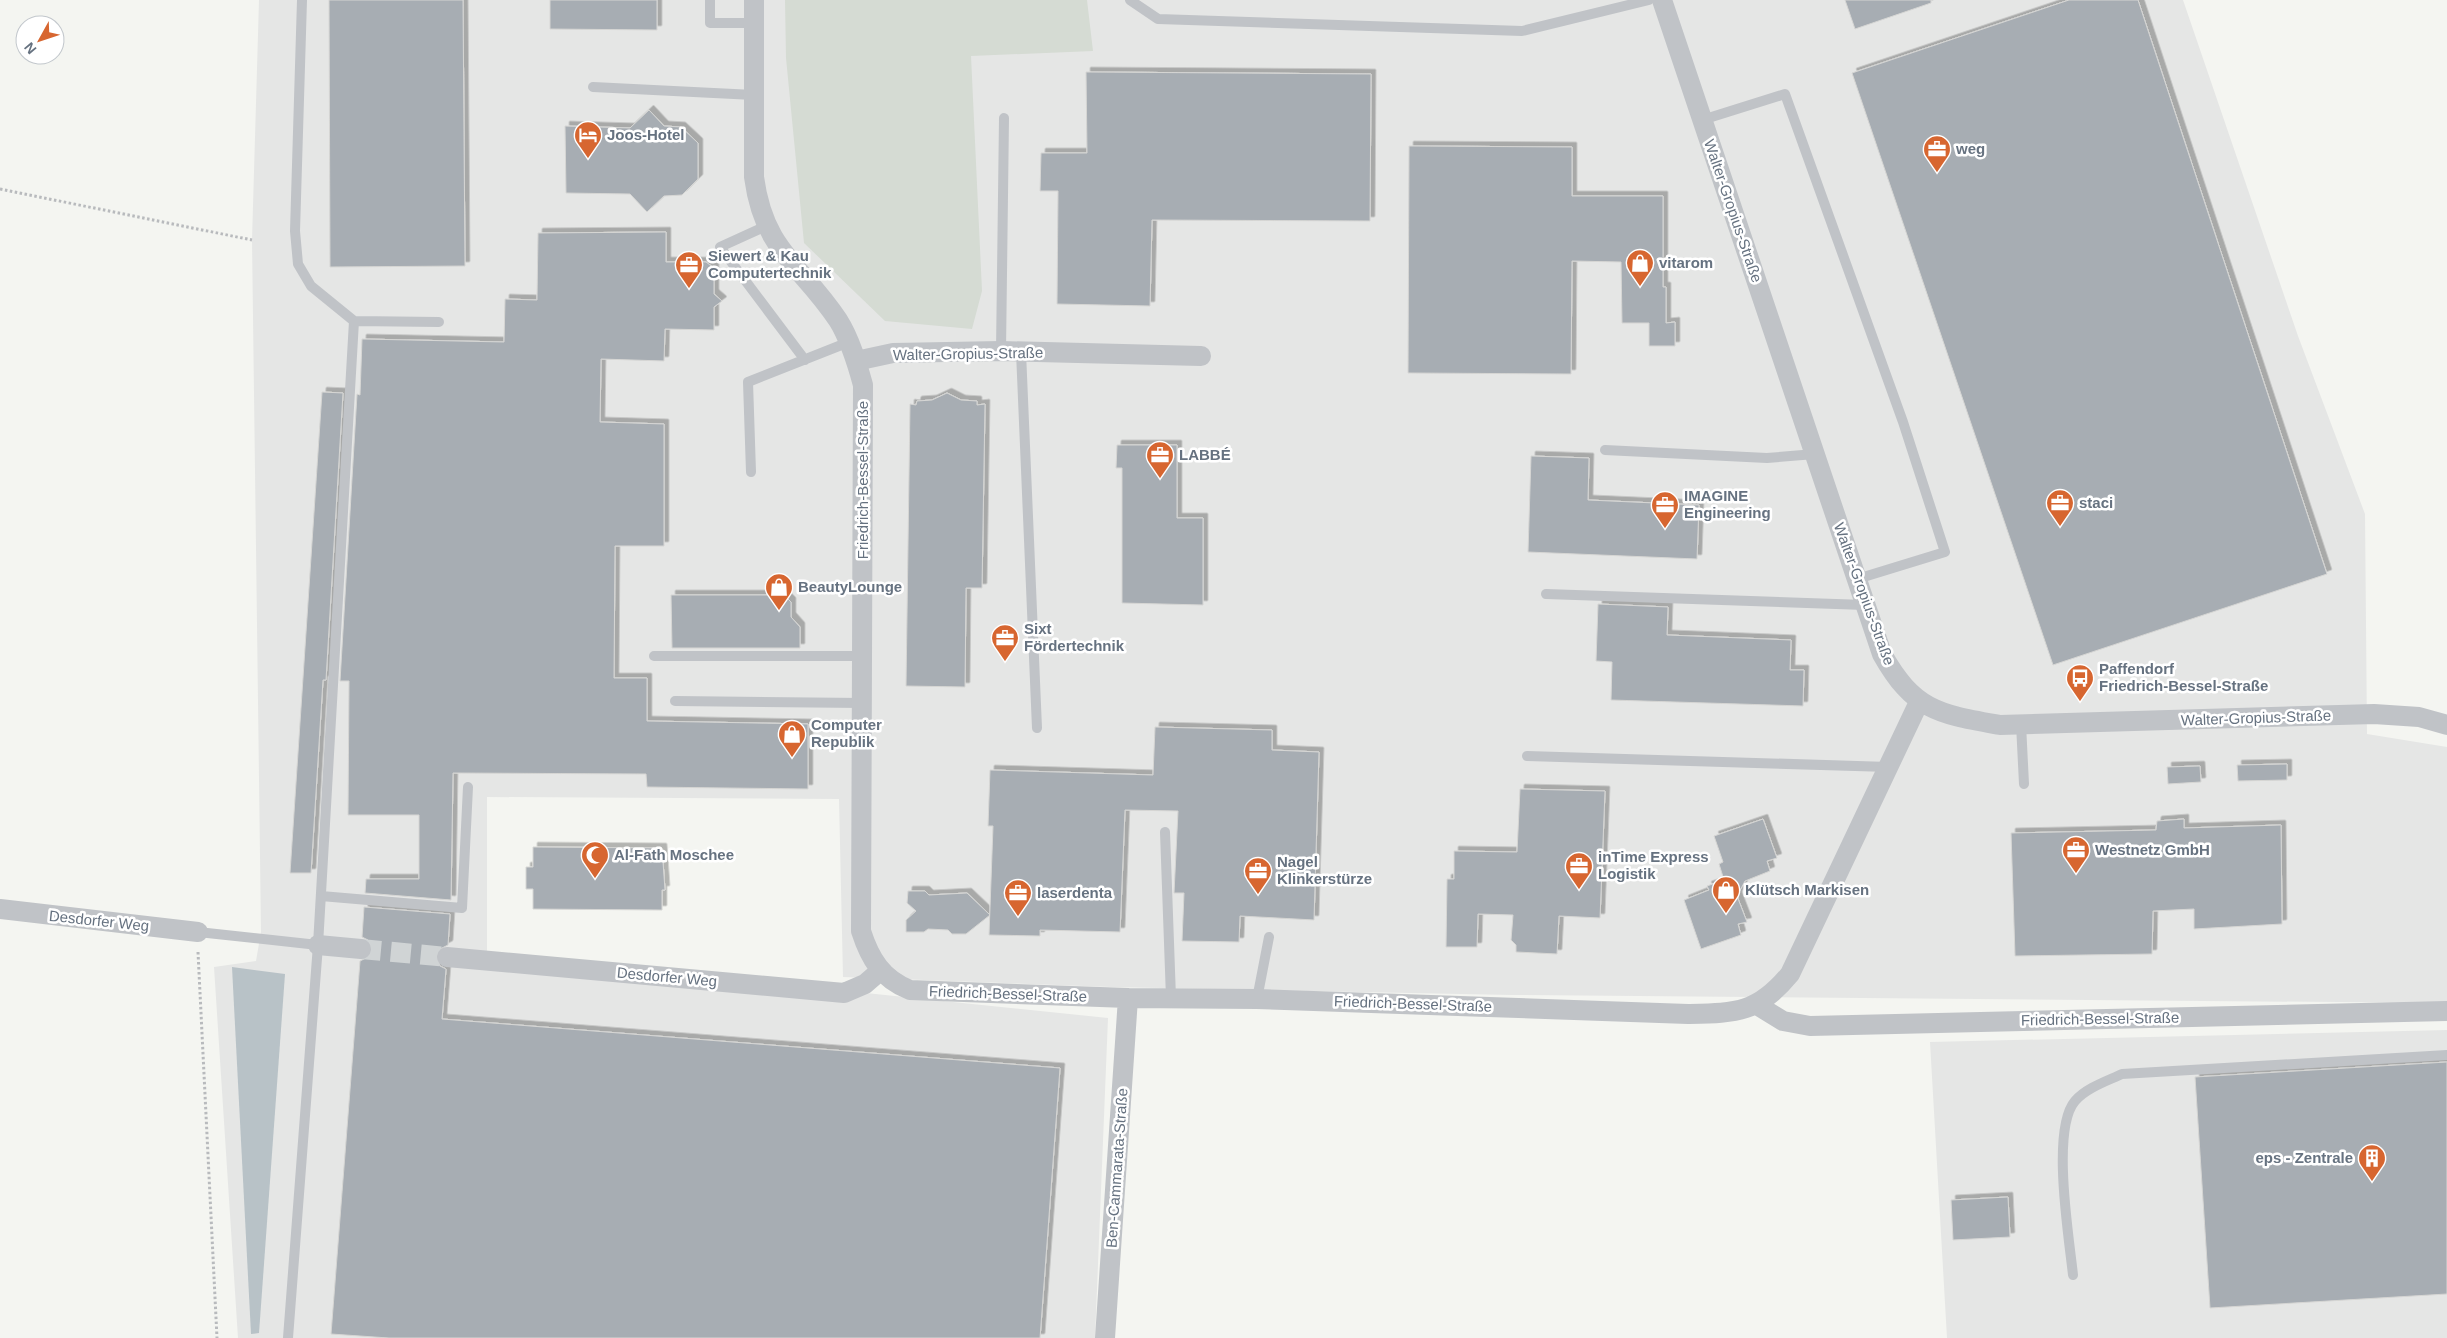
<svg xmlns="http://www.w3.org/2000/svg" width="2447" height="1338" font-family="Helvetica,sans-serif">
<defs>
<filter id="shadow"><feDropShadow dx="4.5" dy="-4.5" stdDeviation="0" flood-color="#0004"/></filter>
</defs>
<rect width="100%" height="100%" fill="#f4f5f1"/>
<!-- built -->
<path fill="#e5e6e5" d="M259,0H2183L2298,336L2365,514L2367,734L2447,747V1003L1512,995L1111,987L843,977L839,799L487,797V954L1108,1018L1095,1338H238L214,967L256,961L261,932L252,240Z
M2447,1030V1338H1947L1930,1042Z"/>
<!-- green -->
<path fill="#d5dbd3" d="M785,0H1087L1093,51L971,56L982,291L972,329L885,321L804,243L786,58Z"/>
<!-- water -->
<path fill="#b8c2c7" d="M232,967L285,974L259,1333L251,1334Z"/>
<!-- building -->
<path fill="#a7adb3" stroke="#d6d6d4" filter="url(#shadow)" d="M329,0H463L465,266L330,267Z
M550,0H657V30L550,29Z
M1845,0H1931V3L1855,29Z
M2069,0H2138L2327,574L2053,665L1852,73Z
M1086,72L1371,74L1370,221L1152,220L1150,306L1057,304L1058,191H1040L1041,153H1087Z
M649,110L664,126L681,127L698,143V179L682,195L664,196L647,212L630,194L566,193L565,126L630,128Z
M1409,146L1572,147V196H1663V287H1666V323L1675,322V346H1649V323H1622L1621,262L1572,261L1571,374L1408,373Z
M666,232V262H706L714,268V294L722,301L714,307V330L665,329L664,361L601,359L600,422L664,424V546H615L614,678H647V721L808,724V789L647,787L646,774L453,773L451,900L365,893L366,879H419V815H348L349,681H340L357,394L360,395L362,339L504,342L505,299L537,300L538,233Z
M322,392L343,393L326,680H323L311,873H290Z
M947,393L961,400L977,401V405L985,404L982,588H966L965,687L906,686L910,404L916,405L917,401L932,400Z
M1117,445H1177V518H1203V605L1122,603V468H1116Z
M1531,456L1589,458L1588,500L1699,505L1697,559L1528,552Z
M671,595H784L791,602V617L800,627V648H672Z
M1598,604L1668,607L1667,635L1791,640L1790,670H1804L1803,706L1611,700L1612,662L1596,661Z
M1155,727L1272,730V750L1319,752L1314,920L1240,916L1239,942L1182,941L1184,893H1174L1178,811L1125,810L1120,932L1040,930V936L989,935L993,826H988L990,770L1153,775Z
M2287,764V780L2238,781L2237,765Z
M2200,766L2201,782L2168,784L2167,767Z
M1520,789L1605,791L1600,918L1559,916L1557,954L1516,952V945L1511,940L1513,915L1478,914L1477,947H1446L1447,879H1454V851L1517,852Z
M1763,819L1777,858L1767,861L1770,871L1745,881L1737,896L1747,922L1738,924L1741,935L1701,949L1684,900L1709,890L1707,886L1724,880L1719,864L1723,862L1714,836Z
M2184,819V828L2281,825L2282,924L2194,929V909L2153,911L2152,954L2015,956L2011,833L2156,830L2157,821Z
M533,847L662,848L665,890H662V910L533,909V889H526V867H533Z
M908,891H925L929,895L967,893L990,915L966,934H952L948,930L928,929L924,932H906V920L916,911L907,903Z
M364,907L450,914L448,945L438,950L435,956L440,966L446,969L442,1019L1060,1068L1040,1338H389L331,1334L360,961L370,956L373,950L368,940L362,937Z
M2447,1062V1294L2210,1308L2195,1077Z
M2008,1197L2010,1237L1953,1240L1951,1200Z"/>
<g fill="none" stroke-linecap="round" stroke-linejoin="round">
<!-- minor-tunnel -->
<path stroke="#d0d4d5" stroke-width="20" stroke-dasharray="20 10" stroke-linecap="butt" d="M361,949L447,957"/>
<!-- path -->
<path stroke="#b8babd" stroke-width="3" stroke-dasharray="2.5 2.5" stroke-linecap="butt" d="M0,189L252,240
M198,952L217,1338"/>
<!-- service -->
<path stroke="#c0c3c7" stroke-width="10" d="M302,0L295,231L298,264L311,286L354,321L439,322
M710,0V23H754
M1130,0L1158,19L1522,31L1649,0
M593,87L754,95
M1702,120L1785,94L1903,422L1945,552L1857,579
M766,226L720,247L805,360
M1001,351L1004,118
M1021,352L1037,728
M1605,450L1767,458L1815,454
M751,472L748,382L849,342
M1546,594L1865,605
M654,656H863
M675,701L863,703
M2021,724L2024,784
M1527,756L1889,767
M1165,832L1171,998
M321,896L462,908L468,787
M198,932L318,945
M1257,999L1269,937
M2073,1275C2069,1237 2051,1129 2075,1101C2086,1088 2107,1081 2122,1074L2447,1055
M288,1338L318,945L354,321"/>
<!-- minor -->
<path stroke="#c0c3c7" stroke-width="20" d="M754,0V177C764,252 801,264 838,320C850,339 857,363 863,385L861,931C870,959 882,979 910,990L1128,998L1257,999L1688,1014C1737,1013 1758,1013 1790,974L1919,702
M1662,0L1882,654C1914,711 1939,714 2000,725L2374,714L2419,717L2447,725
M856,361L893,353L1001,351L1201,356
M0,909L198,932
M318,945L361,949
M447,957L844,993L865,984L880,971
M1757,1005L1783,1021L1810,1026L2447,1011
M1105,1338L1128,998"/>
</g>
<!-- icons -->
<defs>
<g id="hotel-pin" transform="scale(1.4375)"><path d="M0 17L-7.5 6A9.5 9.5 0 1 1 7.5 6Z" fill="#d76630" stroke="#fff"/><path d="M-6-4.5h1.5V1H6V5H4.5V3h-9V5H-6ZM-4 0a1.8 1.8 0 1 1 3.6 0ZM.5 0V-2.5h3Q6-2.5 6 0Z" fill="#fff"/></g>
<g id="office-pin" transform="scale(1.4375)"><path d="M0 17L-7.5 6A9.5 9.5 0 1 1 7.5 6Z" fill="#d76630" stroke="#fff"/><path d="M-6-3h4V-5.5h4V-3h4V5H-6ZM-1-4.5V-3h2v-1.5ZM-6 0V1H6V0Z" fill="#fff"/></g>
<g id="shop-pin" transform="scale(1.4375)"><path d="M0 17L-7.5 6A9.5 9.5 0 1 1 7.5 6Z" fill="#d76630" stroke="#fff"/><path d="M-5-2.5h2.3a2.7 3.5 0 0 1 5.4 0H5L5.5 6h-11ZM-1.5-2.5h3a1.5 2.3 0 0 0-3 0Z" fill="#fff"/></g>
<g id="bus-pin" transform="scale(1.4375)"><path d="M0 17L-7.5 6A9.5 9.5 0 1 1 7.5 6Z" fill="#d76630" stroke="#fff"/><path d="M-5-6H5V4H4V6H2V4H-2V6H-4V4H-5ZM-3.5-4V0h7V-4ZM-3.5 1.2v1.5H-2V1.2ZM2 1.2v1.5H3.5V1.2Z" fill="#fff"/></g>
<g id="mosque-pin" transform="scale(1.4375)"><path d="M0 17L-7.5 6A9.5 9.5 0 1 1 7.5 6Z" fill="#d76630" stroke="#fff"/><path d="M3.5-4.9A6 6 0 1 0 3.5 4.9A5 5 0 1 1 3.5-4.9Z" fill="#fff"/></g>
<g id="building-pin" transform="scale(1.4375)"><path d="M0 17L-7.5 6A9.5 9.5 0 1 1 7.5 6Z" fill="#d76630" stroke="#fff"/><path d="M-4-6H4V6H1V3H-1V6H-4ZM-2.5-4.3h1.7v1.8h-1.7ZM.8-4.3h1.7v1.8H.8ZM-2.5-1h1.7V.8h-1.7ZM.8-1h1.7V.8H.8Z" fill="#fff"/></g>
</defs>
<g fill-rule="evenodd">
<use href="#hotel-pin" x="588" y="135"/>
<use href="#office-pin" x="1937" y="149"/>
<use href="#shop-pin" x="1640" y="263"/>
<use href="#office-pin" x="689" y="265"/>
<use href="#office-pin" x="1160" y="455"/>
<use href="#office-pin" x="2060" y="503"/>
<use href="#office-pin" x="1665" y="505"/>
<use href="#shop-pin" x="779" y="587"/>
<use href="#office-pin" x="1005" y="638"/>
<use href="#bus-pin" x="2080" y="678"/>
<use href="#shop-pin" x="792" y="734"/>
<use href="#office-pin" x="2076" y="850"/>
<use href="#mosque-pin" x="595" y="855"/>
<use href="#office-pin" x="1579" y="866"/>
<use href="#office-pin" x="1258" y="871"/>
<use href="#shop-pin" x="1726" y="890"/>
<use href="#office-pin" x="1018" y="893"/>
<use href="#building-pin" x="2372" y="1158"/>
</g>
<g text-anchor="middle" stroke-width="5" stroke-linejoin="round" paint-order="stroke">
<!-- poi labels -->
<g font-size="15" font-weight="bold" fill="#667280" stroke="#fff" text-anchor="start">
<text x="607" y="140">Joos-Hotel</text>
<text x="1956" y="154">weg</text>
<text x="708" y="261">Siewert &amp; Kau<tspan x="708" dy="17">Computertechnik</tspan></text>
<text x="1659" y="268">vitarom</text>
<text x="1179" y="460">LABBÉ</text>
<text x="1684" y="501">IMAGINE<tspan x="1684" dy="17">Engineering</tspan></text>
<text x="2079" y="508">staci</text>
<text x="798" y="592">BeautyLounge</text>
<text x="1024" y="634">Sixt<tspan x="1024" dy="17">Fördertechnik</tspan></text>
<text x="2099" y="674">Paffendorf<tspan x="2099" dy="17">Friedrich-Bessel-Straße</tspan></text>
<text x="811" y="730">Computer<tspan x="811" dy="17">Republik</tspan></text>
<text x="2095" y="855">Westnetz GmbH</text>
<text x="614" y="860">Al-Fath Moschee</text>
<text x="1598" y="862">inTime Express<tspan x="1598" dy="17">Logistik</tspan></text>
<text x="1277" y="867">Nagel<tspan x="1277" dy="17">Klinkerstürze</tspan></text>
<text x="1745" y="895">Klütsch Markisen</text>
<text x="1037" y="898">laserdenta</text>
<text x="2353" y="1163" text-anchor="end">eps - Zentrale</text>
</g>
<!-- street labels -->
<g font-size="15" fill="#667280" stroke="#fff">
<text transform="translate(1733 211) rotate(71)" y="5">Walter-Gropius-Straße</text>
<text transform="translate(968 354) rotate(-1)" y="5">Walter-Gropius-Straße</text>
<text transform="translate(863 480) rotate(-90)" y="5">Friedrich-Bessel-Straße</text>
<text transform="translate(1864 594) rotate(70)" y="5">Walter-Gropius-Straße</text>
<text transform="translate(2256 718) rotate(-2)" y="5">Walter-Gropius-Straße</text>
<text transform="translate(99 921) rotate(6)" y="5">Desdorfer Weg</text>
<text transform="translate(667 977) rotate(5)" y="5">Desdorfer Weg</text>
<text transform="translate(1008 994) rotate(2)" y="5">Friedrich-Bessel-Straße</text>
<text transform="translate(1413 1004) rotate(2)" y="5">Friedrich-Bessel-Straße</text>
<text transform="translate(2100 1019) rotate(-1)" y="5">Friedrich-Bessel-Straße</text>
<text transform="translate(1117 1168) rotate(-86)" y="5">Ben-Cammarata-Straße</text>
</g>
</g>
<!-- north arrow -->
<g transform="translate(40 40) rotate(230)"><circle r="24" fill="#ffffff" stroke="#c2c7cc"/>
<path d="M0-4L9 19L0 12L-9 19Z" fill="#d76630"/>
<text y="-8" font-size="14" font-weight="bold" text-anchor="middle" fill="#667280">N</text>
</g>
</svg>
